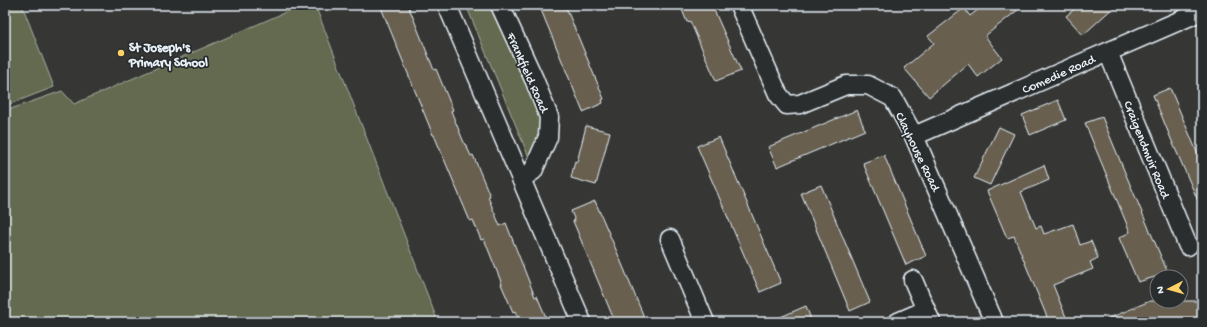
<svg xmlns="http://www.w3.org/2000/svg" width="1207" height="327" font-family="'Gochi Hand',sans-serif">
<rect width="100%" height="100%" fill="#363735"/>
<filter id="ink" filterUnits="userSpaceOnUse"><feTurbulence type="fractalNoise" baseFrequency=".025" numOctaves="2"/><feDisplacementMap in="SourceGraphic" scale="8" xChannelSelector="R" yChannelSelector="G"/><feConvolveMatrix kernelMatrix="1 2 1 2 8 2 1 2 1" color-interpolation-filters="sRGB"/></filter>
<g filter="url(#ink)">
<!-- green -->
<path fill="#636a50" stroke="#a6aea4" d="M5,5H22L54,87L5,106Z
M302,5H315L438,322H5V111L62,91L74,104Z
M466,5H496L545,121L536,153L528,155Z"/>
<!-- building -->
<path fill="#675f4f" stroke="#e8f1f8" d="M380,5H408L434,70L436,69L453,110L451,111L465,145H466L471,156L473,155L490,196L488,197L500,226L506,223L535,297L537,296L548,322H520L515,311L513,312L501,284H502L484,239L481,240L473,220L470,221L434,135H433Z
M539,5H565L604,99L602,100L603,103L583,112Z
M680,5H725L714,10L741,71L716,81L690,21L687,22Z
M984,5H1024L985,36L1002,58L978,77L968,64L929,97L904,68L934,43L928,36L964,8L970,16Z
M1079,5H1116L1083,35L1066,16Z
M1170,88L1202,164V210L1171,139L1153,95Z
M1058,100L1066,120L1030,135L1022,115Z
M857,110L865,130L777,167L768,147Z
M1102,117L1126,175L1168,273L1138,282L1119,238L1130,232L1085,123Z
M586,126L610,132L596,185L571,178L575,161L577,162Z
M999,127L1014,134L990,185L974,178Z
M719,137L781,283L760,292L697,146Z
M884,155L926,256L906,265L863,163Z
M1044,165L1049,180L1021,192L1036,228L1041,226L1044,234L1073,224L1080,245L1091,241L1098,258L1090,262L1093,269L1053,285L1068,322H1049L1014,236L1007,238L987,191Z
M821,185L870,302L850,311L801,193Z
M595,201L617,252L646,322H615L573,221H575L571,211Z
M1150,301H1202V322H1100Z
M806,306L812,322H769Z"/>
<g fill="none" stroke-linecap="round" stroke-linejoin="round">
<!-- minor casing -->
<g stroke="#e8f1f8" stroke-width="21">
<path id="minor" d="M447,5L582,322
M500,5L534,79L549,117L548,137L533,171L521,179
M739,5L778,94L787,105L800,104L846,85H868L893,98L914,136L994,322
M1108,52L1188,246
M914,136L1202,11
M670,239L705,322
M913,280L931,322
M898,322L926,310"/>
</g>
<!-- minor -->
<use href="#minor" stroke="#2a2d2e" stroke-width="18"/>
</g>
</g>
<!-- markers -->
<circle fill="#ffd166" stroke="#2a2d2e" stroke-width="1.5" cx="121" cy="53" r="4"/>
<g text-anchor="middle" stroke-width="3.5" stroke-linejoin="round" paint-order="stroke">
<!-- poi labels -->
<g font-size="13" font-weight="bold" fill="#e8f1f8" stroke="#2a2d2e" text-anchor="start">
<text x="129" y="51">St Joseph's<tspan x="129" dy="15">Primary School</tspan></text>
</g>
<!-- street labels -->
<g font-size="13" fill="#e8f1f8" stroke="#2a2d2e">
<text transform="translate(529 72) rotate(66)" y="5">Frankfield Road</text>
<text transform="translate(1058 73) rotate(-24)" y="5">Comedie Road</text>
<text transform="translate(1148 149) rotate(68)" y="5">Craigendmuir Road</text>
<text transform="translate(919 151) rotate(64)" y="5">Clayhouse Road</text>
</g>
</g>
<!-- margin -->
<rect width="1207" height="327" fill="none" stroke="#2a2d2e" stroke-width="20"/>
<rect x="10" y="10" width="1187" height="307" fill="none" stroke="#e8f1f8" stroke-width="1.5" filter="url(#ink)"/>
<!-- north arrow -->
<g transform="translate(1169 289) rotate(264)"><circle r="19" fill="#2a2d2e" stroke="#767b7f"/>
<path d="M0-3L7 15L0 10L-7 15Z" fill="#ffd166"/>
<text y="-6" font-size="11" font-weight="bold" text-anchor="middle" fill="#e8f1f8">N</text>
</g>
</svg>
